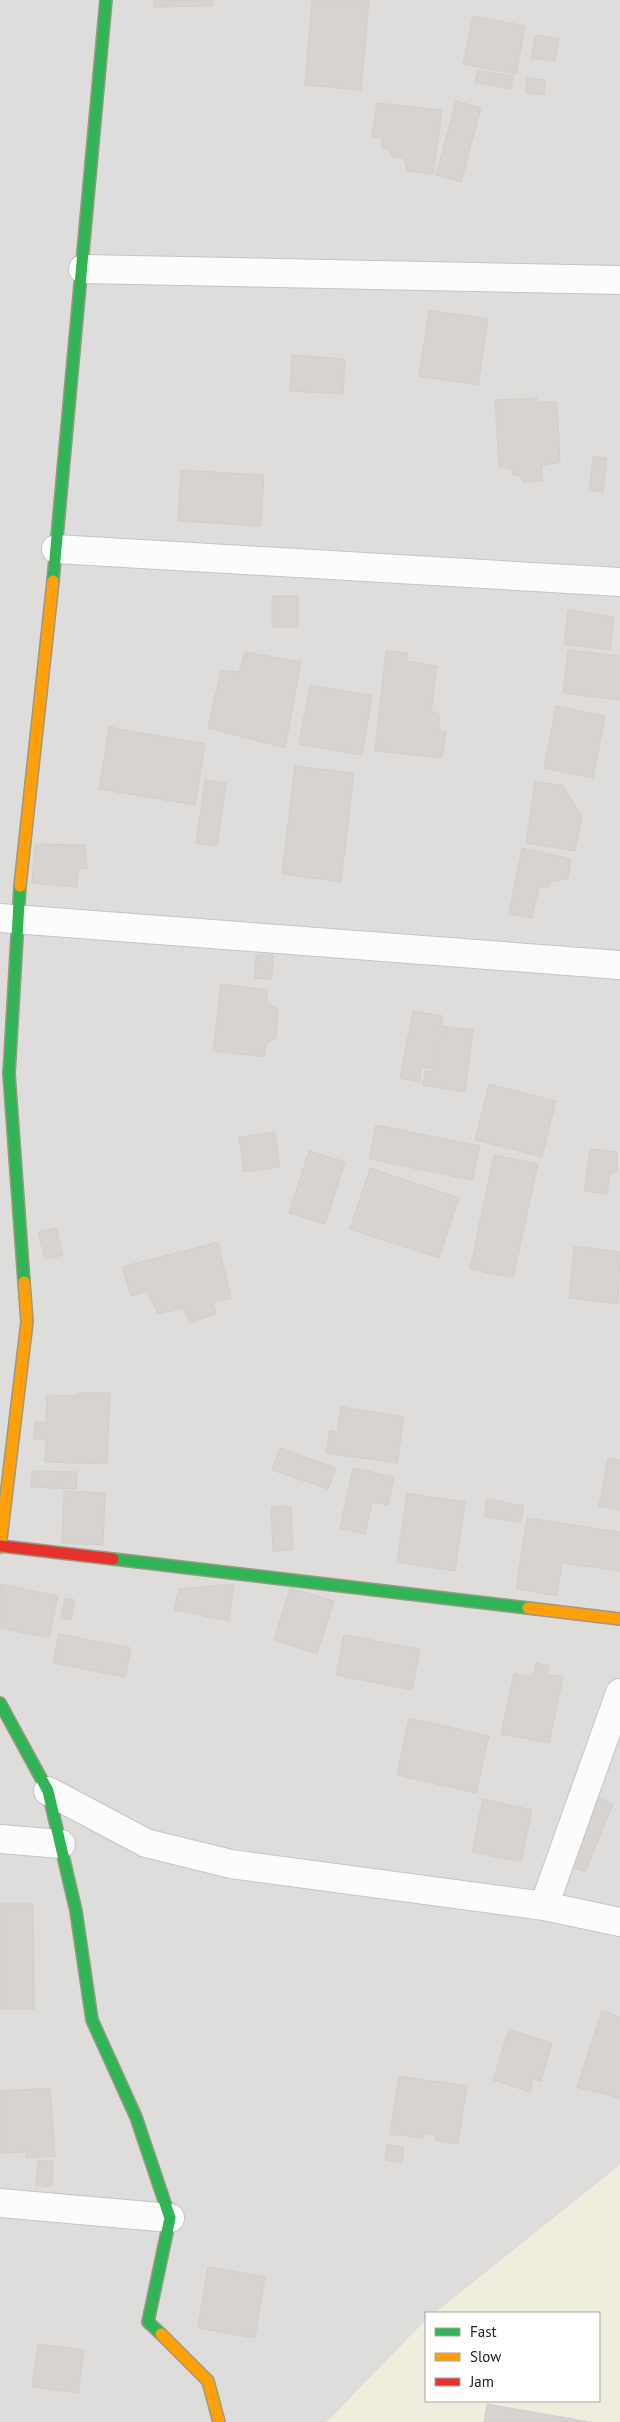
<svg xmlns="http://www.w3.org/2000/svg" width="620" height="2422" font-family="'PT Sans',sans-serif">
<rect width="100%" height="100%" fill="#efedea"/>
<!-- residential -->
<path fill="#dedddb" d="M0,0H620V2165L435,2313H426V2320L327,2422H0Z"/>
<!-- farmland -->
<path fill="#efeede" d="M620,2165V2422H327L426,2320V2401H599V2313H435Z"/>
<!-- building -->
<path fill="#d6d3d1" stroke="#d2cecb" d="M154,0H213V6L154,7Z
M312,0H369L361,90L305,85Z
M473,16L525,26L516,74L463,64Z
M536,35L559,39L555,62L531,58Z
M478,70L513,76L511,89L475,82Z
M527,78L545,80L544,95L526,93Z
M456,101L481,108L461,182L436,175Z
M377,103L442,110L433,174L407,171L404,158L392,157L390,150L382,148V138L372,136Z
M429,310L488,319L478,385L419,376Z
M292,355L345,359L343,394L290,391Z
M537,398L536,402H557L560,462L541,466L543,481L523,482L521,477L513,475L512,469L499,466L495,400Z
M593,456L607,458L603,492L589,491Z
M181,470L264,475L261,526L178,521Z
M272,596H298V627H272Z
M568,610L614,617L610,650L564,644Z
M568,650L620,656V700L563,693Z
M386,651L408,653L406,661L437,666L431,711L439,714V731L446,732L442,758L375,751Z
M245,652L301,662L285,748L208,728L221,670L239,672Z
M310,685L372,696L362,755L299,744Z
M556,706L605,716L593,778L544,768Z
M109,727L205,744L195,805L99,789Z
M295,766L354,773L341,882L282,874Z
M205,780L226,783L217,846L196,843Z
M535,782L562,785L582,816L575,851L526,843Z
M35,844L85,845L87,868L78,869L77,887L32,883Z
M522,848L571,859L568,879L550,882L548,888L539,887L532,918L509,914Z
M256,955H273L272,979L255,978Z
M221,984L267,990V1003L278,1009L276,1038L267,1042L264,1057L213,1051Z
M413,1011L443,1016L432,1068L421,1067L420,1082L400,1078Z
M443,1026L473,1030L465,1092L422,1085L426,1071L433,1072Z
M489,1084L556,1101L542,1157L475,1140Z
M376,1125L480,1146L472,1180L369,1159Z
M275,1132L280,1167L244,1172L239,1137Z
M590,1149L617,1152V1171L610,1173L607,1194L584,1191Z
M309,1151L345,1162L325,1224L289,1213Z
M494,1155L538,1164L513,1278L470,1269Z
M370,1168L459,1198L439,1258L350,1229Z
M56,1228L63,1255L45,1259L38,1232Z
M218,1242L231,1298L213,1302L216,1314L190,1323L183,1308L158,1314L147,1291L131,1296L122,1267Z
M574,1246L620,1252L618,1304L569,1298Z
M78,1393H110L107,1464L45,1462L46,1439H34L35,1422H46L47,1395L78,1396Z
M341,1407L404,1417L397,1463L326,1453L330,1430L337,1432Z
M280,1448L336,1468L328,1489L272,1470Z
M608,1458L620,1460V1510L599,1506Z
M353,1468L394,1477L388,1505L372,1502L365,1534L340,1528Z
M32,1471L77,1472L76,1489L31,1487Z
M64,1491L105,1493L103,1545L62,1543Z
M407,1493L465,1502L455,1571L397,1562Z
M487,1499L524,1506L521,1523L484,1516Z
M291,1506L293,1550L273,1551L271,1507Z
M527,1518L620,1532V1571L562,1563L557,1596L516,1589Z
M0,1584L58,1596L49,1638L0,1628Z
M234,1584L229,1621L174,1610L179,1589Z
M290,1588L334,1601L317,1654L274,1640Z
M65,1598L75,1600L71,1620L61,1618Z
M59,1634L131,1648L125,1677L53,1663Z
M344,1635L420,1649L412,1690L336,1675Z
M536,1663L549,1666L547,1674L563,1677L549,1743L501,1734L514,1673L533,1677Z
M409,1718L489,1736L476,1793L397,1775Z
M598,1798L613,1804L585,1872L571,1867Z
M483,1799L532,1810L521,1862L472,1852Z
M0,1904H33L34,2009H0Z
M602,2010L620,2017V2098L577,2087Z
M509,2029L552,2043L541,2081L533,2079L530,2092L493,2080Z
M399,2076L467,2086L458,2144L435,2140L436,2135L424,2133L423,2138L390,2134Z
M50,2088L55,2156L26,2158V2152L0,2153V2091Z
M387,2144L404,2147L402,2163L385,2160Z
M38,2161H53L52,2186H36Z
M208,2267L265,2277L255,2338L198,2328Z
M38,2344L84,2350L78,2393L32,2387Z
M487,2404L590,2422H484Z"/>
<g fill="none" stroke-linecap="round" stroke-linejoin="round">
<!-- street casing -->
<g stroke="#c6c5c4" stroke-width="30">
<path id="street" d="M83,269L620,280
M56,549L620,582
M0,918L620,965
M48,1791L146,1843L231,1864L544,1906L620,1922
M0,1839L61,1844
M544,1906L620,1693
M0,2203L170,2218"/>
</g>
<!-- fast casing -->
<g stroke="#9a9982" stroke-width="14">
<path id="fast" d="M53,581L106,0
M20,886L9,1074L24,1282
M113,1559L528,1608
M0,1703L48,1791L76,1911L92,2020L136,2117L170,2218L148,2322L161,2334"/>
</g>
<!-- slow casing -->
<g stroke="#9a9982" stroke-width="14">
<path id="slow" d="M20,886L53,581
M0,1547L27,1322L24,1282
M528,1608L620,1619
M161,2334L208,2381L219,2422"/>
</g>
<!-- jam casing -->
<g stroke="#9a9982" stroke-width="14">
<path id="jam" d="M1,1546L113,1559"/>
</g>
<!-- street -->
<use href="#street" stroke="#fdfcfc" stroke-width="28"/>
<!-- fast -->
<use href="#fast" stroke="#30b455" stroke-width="11"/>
<!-- slow -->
<use href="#slow" stroke="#ff9f0a" stroke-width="11"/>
<!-- jam -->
<use href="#jam" stroke="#e5322d" stroke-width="11"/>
</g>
<!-- legend -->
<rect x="425" y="2312" width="175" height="90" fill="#ffffff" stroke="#a6a6a6"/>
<rect x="435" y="2328" width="25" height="8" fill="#30b455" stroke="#a6a6a6"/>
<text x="470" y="2337" font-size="15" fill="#212121">Fast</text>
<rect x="435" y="2353" width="25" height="8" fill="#ff9f0a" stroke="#a6a6a6"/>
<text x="470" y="2362" font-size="15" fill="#212121">Slow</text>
<rect x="435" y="2378" width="25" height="8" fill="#e5322d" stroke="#a6a6a6"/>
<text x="470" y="2387" font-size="15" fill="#212121">Jam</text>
</svg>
